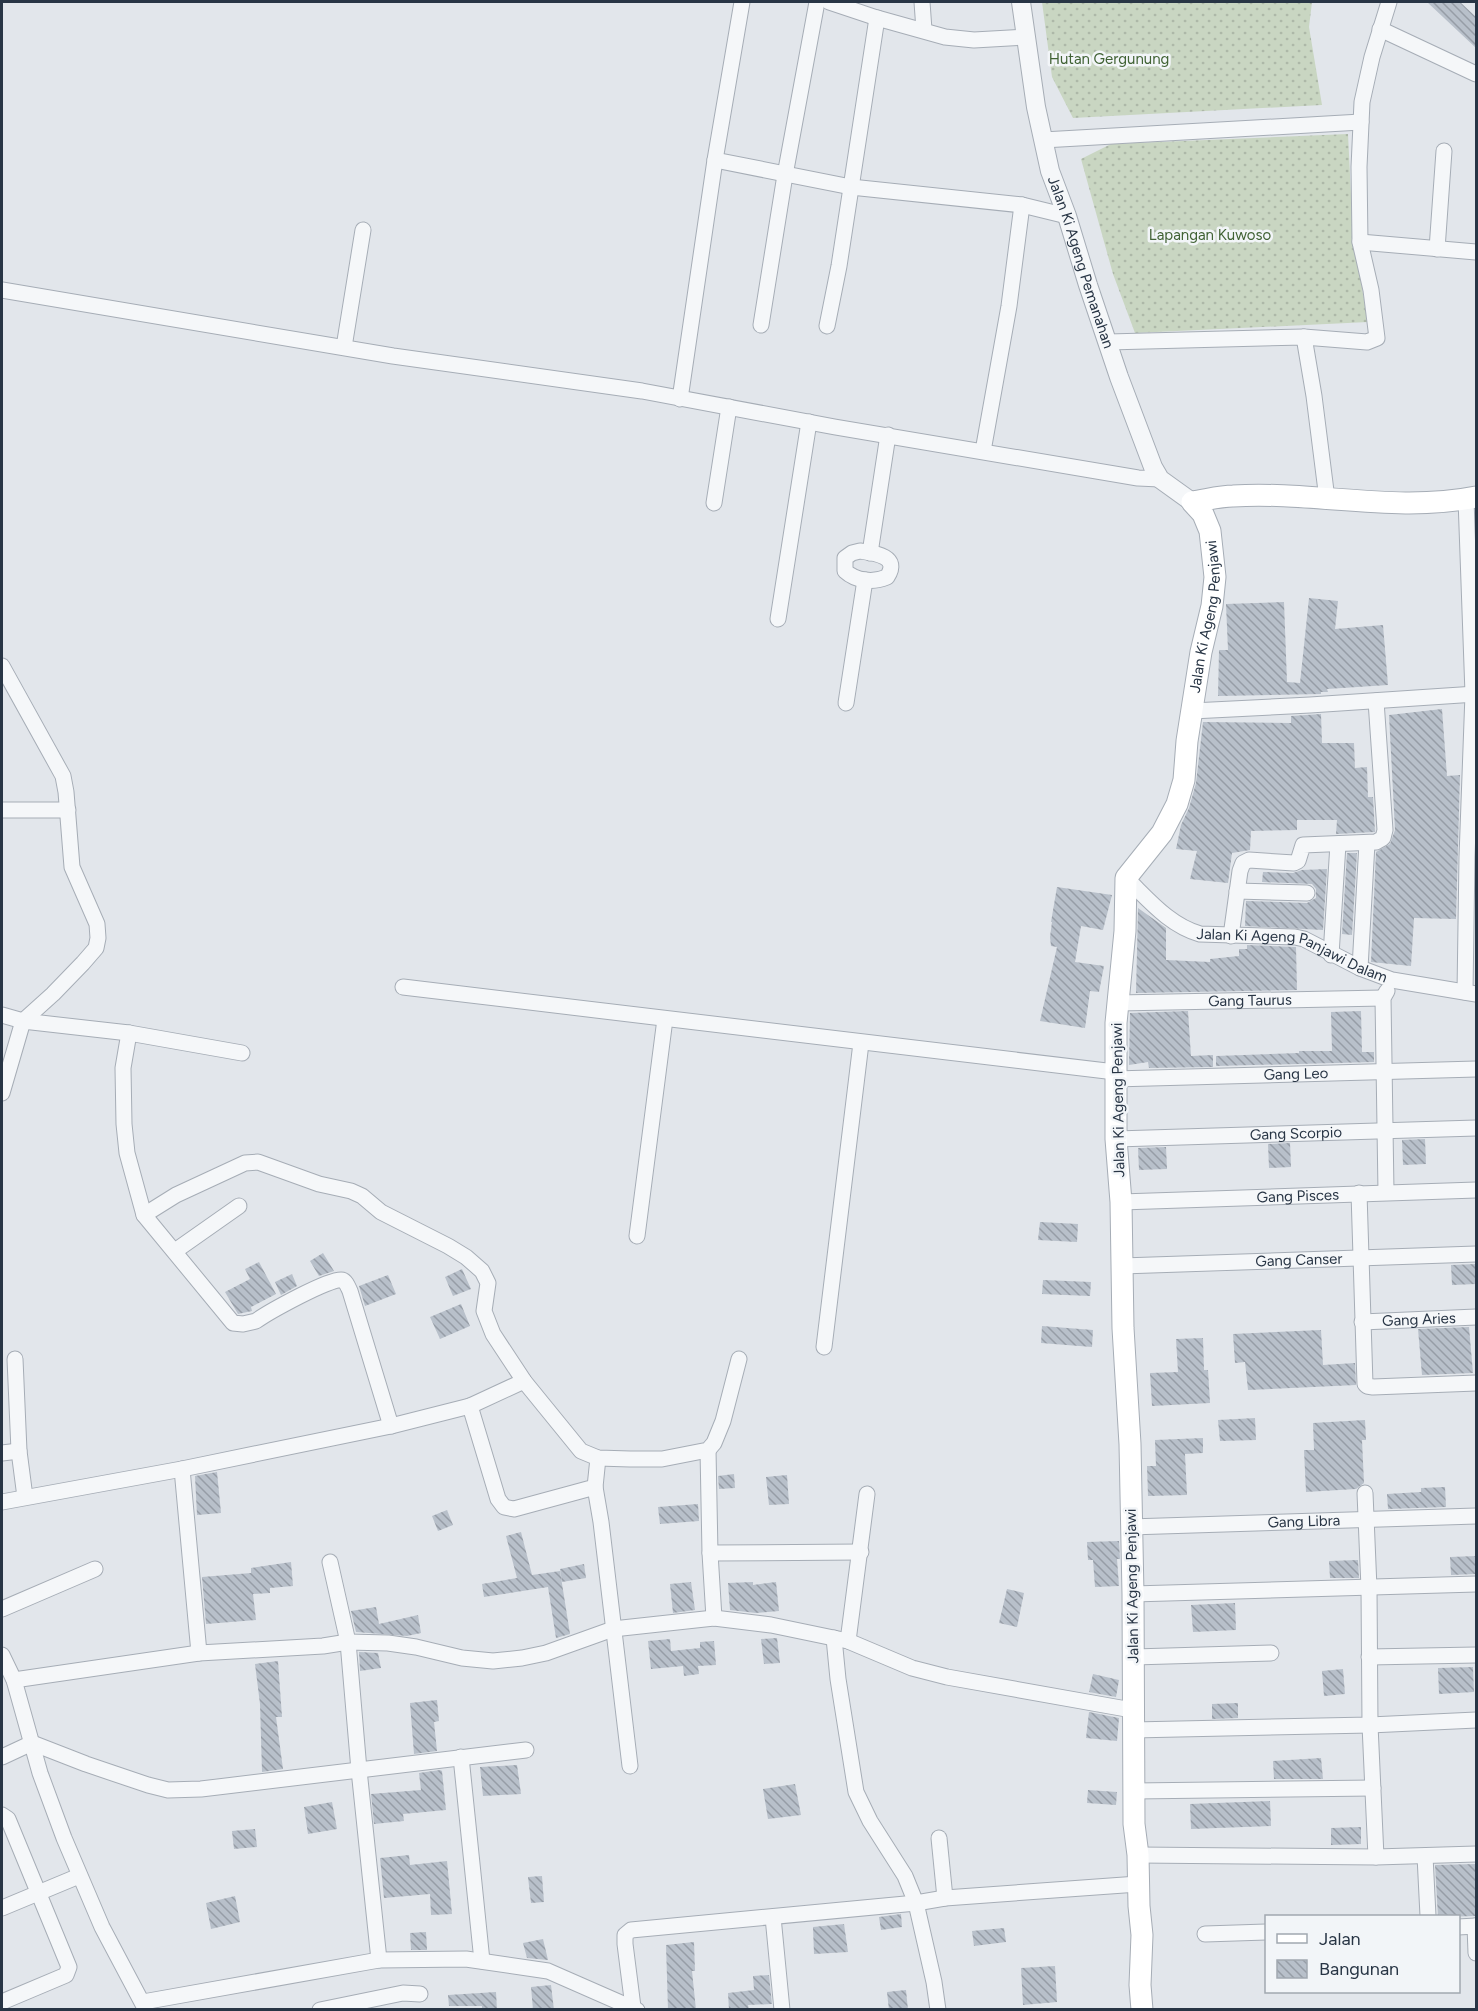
<svg xmlns="http://www.w3.org/2000/svg" width="1478" height="2011" font-family="Figtree,sans-serif">
<defs>
<pattern id="grass-dots" width="8" height="8" patternUnits="userSpaceOnUse" patternTransform="scale(1.5)"><rect width="8" height="8" fill="#c9d6c2"/><path d="M2 2h.1M6 6h.1" fill="none" stroke="#adb8a8" stroke-width="1.8" stroke-linecap="round"/></pattern>
<pattern id="building-back-hatch" width="6" height="6" patternUnits="userSpaceOnUse" patternTransform="scale(1.5)"><rect width="6" height="6" fill="#b8c0ca"/><path d="M-1 5l2 2M0 0l6 6M5-1l2 2" fill="none" stroke="#969da6"/></pattern>
</defs>
<rect width="100%" height="100%" fill="#e2e6eb"/>
<!-- grass -->
<path fill="url(#grass-dots)" d="M1042,2H1312L1309,27L1322,105L1073,118L1052,77Z
M1348,134L1353,236L1368,322L1135,333L1113,274L1081,159L1111,144Z"/>
<!-- building -->
<path fill="url(#building-back-hatch)" d="M1427,2H1460L1476,17V48Z
M1309,598L1338,601L1335,629L1383,625L1388,685L1327,689L1328,692H1321V694L1218,696L1219,650H1228L1226,604L1284,602L1287,682L1300,683Z
M1442,709L1447,776L1460,775L1456,919L1414,918L1411,966L1371,962L1376,852L1390,844L1395,830L1389,715Z
M1321,714L1322,743H1354L1355,768L1367,767L1368,797H1373L1375,832L1336,834L1337,820H1297V830L1251,831L1250,850L1232,853L1228,883L1190,879L1197,851L1176,849L1181,825L1189,808L1196,783L1203,722L1291,723V716Z
M1347,853H1357L1352,935L1342,934Z
M1327,869L1323,930L1245,926L1246,901L1307,903L1316,898V889L1312,884L1262,882L1263,872L1293,873L1302,870Z
M1057,887L1112,895L1103,930L1081,926L1075,962L1104,966L1099,992L1090,991L1085,1028L1040,1021L1057,947L1051,946L1050,937L1052,922H1051Z
M1138,908L1166,928V960L1210,962V959L1239,956V949H1247V945L1296,947L1297,990L1136,993Z
M1188,1011L1191,1056L1213,1055V1067L1149,1068L1148,1062L1129,1065L1130,1013Z
M1361,1011L1362,1052H1374V1062L1216,1066V1056L1299,1053V1051H1332L1331,1012Z
M1425,1139L1426,1164L1403,1165L1402,1140Z
M1290,1143L1291,1167L1269,1168L1268,1144Z
M1166,1147L1167,1169L1139,1170L1138,1148Z
M1040,1222L1078,1224L1077,1242L1038,1240Z
M323,1253L334,1271L319,1276L310,1261Z
M259,1262L276,1294L251,1307L252,1311L238,1314L225,1292L250,1279L245,1269Z
M1476,1264V1284L1452,1285L1451,1265Z
M462,1269L471,1289L453,1296L445,1277Z
M292,1274L297,1286L281,1295L275,1282Z
M388,1275L396,1294L365,1306L359,1286Z
M1043,1280L1091,1282L1090,1296L1042,1294Z
M461,1304L470,1326L440,1339L430,1317Z
M1042,1326L1093,1330L1092,1347L1041,1343Z
M1469,1327L1473,1373L1422,1375L1418,1329Z
M1321,1330L1323,1365L1355,1363L1356,1385L1248,1390L1245,1362L1235,1363L1233,1334Z
M1203,1338L1204,1370H1208L1210,1403L1152,1406L1150,1373L1178,1372L1176,1339Z
M1255,1418L1256,1440L1220,1441L1218,1420Z
M1365,1420L1366,1440H1362L1364,1483L1356,1489L1306,1492L1304,1450H1314L1313,1423Z
M1203,1438V1453L1185,1454L1187,1495L1148,1496L1147,1466H1156L1155,1440Z
M217,1472L221,1513L197,1515L195,1476Z
M734,1474L735,1488L719,1489L718,1476Z
M787,1475L789,1504L769,1505L766,1477Z
M1445,1487L1446,1507L1388,1509L1387,1494L1421,1492V1488Z
M698,1504L699,1521L660,1524L658,1507Z
M447,1510L453,1525L438,1531L432,1516Z
M521,1532L532,1575L560,1571L570,1634L556,1638L548,1587L484,1597L482,1584L517,1578L506,1536Z
M1119,1541L1120,1559H1117L1119,1586L1095,1587L1093,1560H1088L1087,1542Z
M1476,1556V1574L1451,1575L1450,1557Z
M1358,1560L1359,1578H1330L1329,1561Z
M291,1562L293,1586L270,1588V1593L253,1594L256,1620L206,1624L202,1577L251,1573V1568Z
M584,1564L586,1578L562,1582L560,1569Z
M691,1582L695,1610L673,1613L670,1584Z
M753,1582V1585L776,1582L779,1611L756,1613L730,1610L728,1583Z
M1007,1589L1024,1593L1017,1627L999,1623Z
M1235,1603L1236,1630L1193,1632L1191,1605Z
M376,1607L379,1624L418,1615L421,1633L407,1636L356,1632L351,1611Z
M777,1638L780,1663L764,1664L761,1639Z
M670,1639L671,1651L700,1648V1642L714,1641L716,1665L698,1666L699,1674L684,1676L683,1666L651,1669L648,1641Z
M359,1652L378,1653L381,1668L360,1671Z
M278,1661L282,1717H276L283,1769L262,1772L260,1704L255,1664Z
M1473,1667L1474,1692L1439,1694L1438,1668Z
M1343,1669L1345,1694L1324,1696L1322,1671Z
M1093,1674L1119,1680L1116,1697L1089,1692Z
M437,1700L439,1721L434,1722L437,1751L414,1754L410,1703Z
M1238,1703V1718L1212,1719V1704Z
M1089,1712L1119,1718L1117,1741L1086,1738Z
M1321,1758L1323,1779H1274L1273,1761Z
M517,1765L521,1794L483,1796L480,1767Z
M440,1770L442,1771L446,1810L403,1814L404,1821L374,1824L371,1794L421,1790L419,1773Z
M795,1784L801,1815L768,1819L763,1789Z
M1088,1790L1117,1792L1116,1805L1087,1803Z
M1270,1801L1271,1826L1191,1829L1190,1804Z
M332,1802L337,1829L308,1834L304,1807Z
M1361,1827V1844L1331,1845V1828Z
M255,1829L257,1847L234,1849L232,1831Z
M409,1855L410,1865L447,1861L452,1914L431,1915L430,1894L384,1898L380,1858Z
M1476,1864V1916L1438,1917L1435,1865Z
M542,1876L544,1902L531,1903L528,1877Z
M235,1896L240,1922L211,1929L206,1903Z
M901,1914L902,1927L881,1930L879,1917Z
M844,1924L848,1952L814,1954L813,1927Z
M1004,1928L1006,1942L974,1946L972,1931Z
M426,1932L427,1950H411L410,1933Z
M543,1939L548,1960L527,1958L523,1943Z
M694,1942L695,1971H692L696,2010H668L666,1945Z
M1055,1966L1057,2002L1023,2005L1021,1968Z
M769,1975L772,2004L748,2005L749,2010H729L728,1993L754,1990L753,1976Z
M551,1985L554,2010H533L531,1987Z
M906,1990L908,2010H889L887,1992Z
M496,1992L497,2010H482V2006H449L448,1995Z"/>
<g fill="none" stroke-linecap="round" stroke-linejoin="round">
<!-- minor casing -->
<g stroke="#a6adb6" stroke-width="17">
<g id="minor">
<path d="M829,2L877,18L945,37L974,40L1026,37"/>
<path d="M922,2L924,30"/>
<path d="M1380,29L1476,74"/>
<path d="M1043,140L1361,122"/>
<path d="M715,160L851,187L1022,205L1067,216"/>
<path d="M1360,242L1476,252"/>
<path d="M1437,249L1444,151"/>
<path d="M2,290L393,356L642,391L835,427L1138,478L1160,479"/>
<path d="M761,325L785,175L817,2"/>
<path d="M827,326L839,266L877,18"/>
<path d="M1304,337L1314,396L1327,499"/>
<path d="M1108,342L1304,337L1367,342L1377,338L1371,290L1360,242L1359,167L1362,102L1372,57L1389,2"/>
<path d="M344,347L363,230"/>
<path d="M680,399L715,160L742,2"/>
<path d="M983,451L1009,306L1022,205"/>
<path d="M714,503L729,407"/>
<path d="M860,551C874,553 901,556 887,577C873,583 856,581 845,571V558L852,553Z"/>
<path d="M870,553L888,435"/>
<path d="M778,619L809,422"/>
<path d="M2,666L63,776L66,792L72,867L97,924L98,938L96,948L83,963L53,994L23,1021L2,1093"/>
<path d="M846,703L865,580"/>
<path d="M1192,711L1310,705L1476,694"/>
<path d="M2,810H68"/>
<path id="s1" d="M1126,878C1149,900 1169,925 1200,934L1295,937L1304,939L1360,968L1392,980L1476,994"/>
<path d="M1237,891L1307,893"/>
<path d="M1231,936L1240,871L1243,863L1249,860L1294,863L1298,861L1303,845L1376,842L1383,838L1385,830L1376,701"/>
<path d="M1331,955L1338,844"/>
<path d="M1360,968L1367,843"/>
<path d="M403,987L1115,1072"/>
<path d="M1465,992L1467,857L1473,694L1466,499"/>
<path id="s2" d="M1118,1003L1383,998"/>
<path d="M2,1015L23,1021L129,1033L242,1053"/>
<path d="M129,1033L123,1068L124,1124L127,1153L144,1215L233,1323L243,1324L256,1321C267,1313 331,1277 342,1280C346,1281 348,1287 350,1291L391,1426"/>
<path id="s3" d="M1114,1079L1476,1069"/>
<path id="s4" d="M1116,1139L1476,1128"/>
<path d="M1386,1192L1383,998L1387,991"/>
<path d="M1359,1193L1365,1384L1367,1386L1373,1387L1476,1383"/>
<path id="s5" d="M1121,1202L1476,1190"/>
<path d="M144,1215L176,1195L245,1163L258,1162L319,1184L351,1191L362,1196L381,1212L448,1246L466,1257L482,1271L488,1283L484,1311L493,1334L524,1381L581,1451L598,1458L630,1459H662L708,1450L714,1443L723,1421L739,1359"/>
<path d="M637,1236L665,1019"/>
<path d="M175,1251L239,1206"/>
<path id="s6" d="M1122,1266L1476,1254"/>
<path id="s7" d="M1362,1322L1476,1317"/>
<path d="M824,1347L861,1043"/>
<path d="M15,1359L19,1451L25,1497"/>
<path d="M470,1406L498,1499L504,1507L514,1509L595,1487L598,1458"/>
<path d="M708,1450L710,1553L714,1618"/>
<path d="M2,1453L19,1451"/>
<path d="M182,1469L199,1653"/>
<path d="M595,1487L601,1522L630,1766"/>
<path d="M1365,1493L1369,1588L1370,1725L1376,1857"/>
<path d="M2,1502L182,1469L391,1426L470,1406L524,1381"/>
<path id="s8" d="M1130,1527L1476,1516"/>
<path d="M710,1553L861,1552"/>
<path d="M330,1562L348,1642L359,1770L379,1960"/>
<path d="M1133,1594L1476,1584"/>
<path d="M2,1609L95,1569"/>
<path d="M834,1638L838,1679L856,1792L870,1821L905,1876L916,1903L934,1982L938,2010"/>
<path d="M848,1641L867,1494"/>
<path d="M2,1655L14,1680L40,1773L64,1838L102,1927L146,2010"/>
<path d="M1134,1657L1271,1653"/>
<path d="M1369,1657L1476,1655"/>
<path d="M14,1680L199,1653L323,1646L348,1642L388,1643L416,1647L462,1658L493,1661L522,1658L546,1653L613,1629L714,1618L771,1625L848,1641L912,1668L947,1677L1132,1710"/>
<path d="M1133,1730L1370,1725L1476,1720"/>
<path d="M2,1757L32,1743L86,1764L148,1785L168,1790L201,1789L526,1750"/>
<path d="M461,1757L482,1961"/>
<path d="M1134,1791L1373,1788"/>
<path d="M2,1815L8,1819L69,1967L66,1975L2,2002"/>
<path d="M939,1838L945,1898"/>
<path d="M1138,1855L1376,1857L1476,1854"/>
<path d="M1425,1856L1428,1916"/>
<path d="M2,1908L79,1876"/>
<path d="M773,1917L782,2010"/>
<path d="M1475,1926L1476,1953"/>
<path d="M1458,1927L1476,1926"/>
<path d="M1205,1934L1266,1932"/>
<path d="M143,2002L379,1960L466,1959L548,1971L637,2010"/>
<path d="M633,2007L625,1944V1935L631,1930L916,1903L945,1898L1138,1884"/>
<path d="M320,2010L403,1993L420,1994"/>
</g>
</g>
<!-- tertiary casing -->
<g stroke="#a6adb6" stroke-width="20">
<g id="tertiary">
<path id="s9" d="M1021,2L1036,107L1050,171L1067,216L1088,285L1119,377L1153,467L1160,479L1192,502"/>
</g>
</g>
<!-- secondary casing -->
<g stroke="#a6adb6" stroke-width="23">
<g id="secondary">
<path id="s10" d="M1142,2010L1140,1985L1142,1935L1139,1906L1138,1855L1134,1824L1133,1594L1130,1444L1123,1328L1121,1202L1116,1139V1023L1125,931L1126,878L1162,833L1177,804L1184,780L1187,741L1201,652L1212,606L1215,577L1210,531L1203,514L1192,502C1206,500 1220,496 1233,496C1314,491 1396,513 1476,497"/>
</g>
</g>
<!-- minor -->
<use href="#minor" stroke="#f5f7f9" stroke-width="15"/>
<!-- tertiary -->
<use href="#tertiary" stroke="#f5f7f9" stroke-width="18"/>
<!-- secondary -->
<use href="#secondary" stroke="#fff" stroke-width="21"/>
</g>
<g text-anchor="middle" stroke-width="5" stroke-linejoin="round" paint-order="stroke">
<!-- park labels -->
<g font-size="15" fill="#406234" stroke="#f2f5f8">
<text x="1109" y="64">Hutan Gergunung</text>
<text x="1210" y="240">Lapangan Kuwoso</text>
</g>
<!-- street labels -->
<g font-size="15" fill="#283545" stroke="#f2f5f8">
<text dy="5" stroke="none"><textPath href="#s9" startOffset="268">Jalan Ki Ageng Pemanahan</textPath></text>
<text dy="5" stroke="none"><textPath href="#s10" startOffset="1414">Jalan Ki Ageng Penjawi</textPath></text>
<text dy="5" stroke="none"><textPath href="#s1" startOffset="190">Jalan Ki Ageng Panjawi Dalam</textPath></text>
<text dy="5" stroke="none"><textPath href="#s2" startOffset="132">Gang Taurus</textPath></text>
<text dy="5" stroke="none"><textPath href="#s3" startOffset="182">Gang Leo</textPath></text>
<text transform="translate(1118 1100) rotate(-91)" y="5">Jalan Ki Ageng Penjawi</text>
<text dy="5" stroke="none"><textPath href="#s4" startOffset="180">Gang Scorpio</textPath></text>
<text dy="5" stroke="none"><textPath href="#s5" startOffset="177">Gang Pisces</textPath></text>
<text dy="5" stroke="none"><textPath href="#s6" startOffset="177">Gang Canser</textPath></text>
<text dy="5" stroke="none"><textPath href="#s7" startOffset="57">Gang Aries</textPath></text>
<text dy="5" stroke="none"><textPath href="#s8" startOffset="174">Gang Libra</textPath></text>
<text transform="translate(1132 1586) rotate(-91)" y="5">Jalan Ki Ageng Penjawi</text>
</g>
</g>
<!-- border -->
<rect width="1478" height="2011" fill="none" stroke="#283545" stroke-width="6"/>
<!-- legend -->
<rect x="1265" y="1915" width="195" height="78" fill="#f2f5f8" stroke="#a1a8b0" stroke-width="1.5"/>
<rect x="1277" y="1934" width="30" height="9" fill="#ffffff" stroke="#a1a8b0" stroke-width="1.5"/>
<text x="1319" y="1945" font-size="18" fill="#283545">Jalan</text>
<rect x="1277" y="1960" width="30" height="18" fill="url(#building-back-hatch)" stroke="#a1a8b0" stroke-width="1.5"/>
<text x="1319" y="1975" font-size="18" fill="#283545">Bangunan</text>
</svg>
